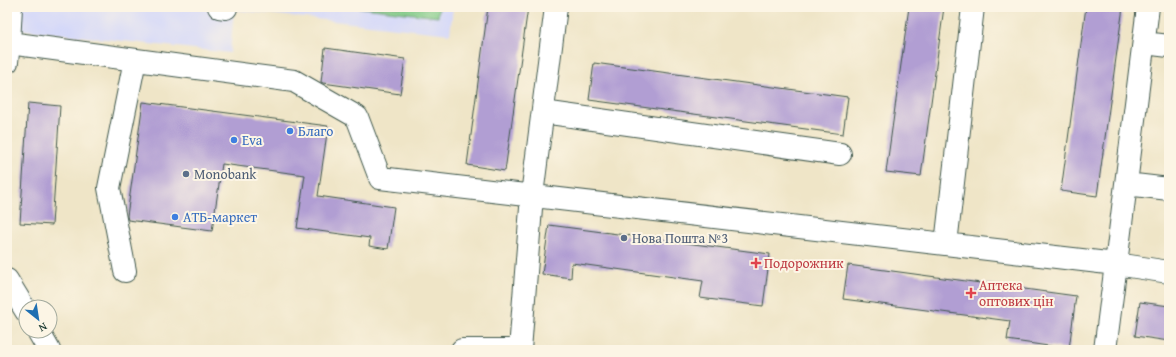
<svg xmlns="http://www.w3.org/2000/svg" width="1176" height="357" font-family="'Gentium Book Plus',serif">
<rect width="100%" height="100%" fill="#fcf5e5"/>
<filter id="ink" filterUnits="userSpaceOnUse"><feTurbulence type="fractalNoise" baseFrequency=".025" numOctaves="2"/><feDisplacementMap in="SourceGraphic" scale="8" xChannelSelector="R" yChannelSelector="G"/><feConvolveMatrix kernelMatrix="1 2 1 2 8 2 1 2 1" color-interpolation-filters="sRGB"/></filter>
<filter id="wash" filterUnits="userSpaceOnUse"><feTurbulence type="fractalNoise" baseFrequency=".012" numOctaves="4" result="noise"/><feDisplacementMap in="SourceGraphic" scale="16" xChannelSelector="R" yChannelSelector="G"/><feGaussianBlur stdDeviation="0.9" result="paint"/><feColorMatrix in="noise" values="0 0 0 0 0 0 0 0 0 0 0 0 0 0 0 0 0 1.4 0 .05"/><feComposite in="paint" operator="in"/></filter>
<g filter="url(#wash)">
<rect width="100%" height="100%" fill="#efe5c7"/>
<!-- built -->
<path fill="#d4d8f9" d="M7,7H453L450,34L234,10L230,53L7,28Z"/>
<!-- green -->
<path fill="#81cb88" stroke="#50845e" d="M355,7H439L438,17Z"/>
<g id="blocks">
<!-- building -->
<path fill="#b19ed3" d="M488,7H528L505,171L467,165Z
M909,7H944L921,176L886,172Z
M1086,7H1123L1097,196L1061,191Z
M325,48L405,59L400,94L323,83L321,82Z
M594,63L848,97L843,134L589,100Z
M143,102L328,126L318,196L394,207L388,249L369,246L370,238L297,228L305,175L222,164L212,231L128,220L127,216Z
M28,103L60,106L52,225L20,223Z
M549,225L770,254L763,306L700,298L703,281L572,263L571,278L542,274Z
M848,265L1076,296L1069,349L1007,340L1010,321L843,299Z
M1140,302L1169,306V341L1135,336Z"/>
</g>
</g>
<g filter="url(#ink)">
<use href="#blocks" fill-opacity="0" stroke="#3e564a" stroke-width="1"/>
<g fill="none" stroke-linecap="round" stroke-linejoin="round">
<!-- minor casing -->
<g stroke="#3e564a" stroke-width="24">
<path id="minor" d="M219,7L226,8V7
M7,43H9L11,7
M1144,43L1169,46
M7,62L9,43L294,81L357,117L380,178L1116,264L1148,7
M543,112L840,154
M1126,184L1169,189
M946,244L973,7
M125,271L109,188L135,60
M7,280L26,311
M38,331L49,350
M462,350H520
M520,350L532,195L556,7
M1105,350L1116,264L1169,272"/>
</g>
<!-- minor -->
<use href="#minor" stroke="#fff" stroke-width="22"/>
</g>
</g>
<!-- markers -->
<g fill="#3f7fe0" stroke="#fcf5e5" stroke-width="1.5">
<circle cx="290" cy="131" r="4"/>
<circle cx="234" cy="140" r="4"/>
<circle cx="175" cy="217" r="4"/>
</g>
<g fill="#5c6f8a" stroke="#fcf5e5" stroke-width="1.5">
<circle cx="186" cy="174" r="4"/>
<circle cx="624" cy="238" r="4"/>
</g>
<g fill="#e0444e" stroke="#fcf5e5" stroke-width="1.5">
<path d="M754 257h4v4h4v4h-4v4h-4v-4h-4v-4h4z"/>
<path d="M969 287h4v4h4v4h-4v4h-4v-4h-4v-4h4z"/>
</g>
<g text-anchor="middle" stroke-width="4" stroke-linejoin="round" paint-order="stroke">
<!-- shop labels -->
<g font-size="14" fill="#366cbe" stroke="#fcf5e5" text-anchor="start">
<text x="298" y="136">Благо</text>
<text x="242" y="145">Eva</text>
<text x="183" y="222">АТБ-маркет</text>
</g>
<!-- service labels -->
<g font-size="14" fill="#4e5e75" stroke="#fcf5e5" text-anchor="start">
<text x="194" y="179">Monobank</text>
<text x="632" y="243">Нова Пошта №3</text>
</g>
<!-- health labels -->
<g font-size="14" fill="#be3a42" stroke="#fcf5e5" text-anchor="start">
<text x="764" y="268">Подорожник</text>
<text x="979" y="290">Аптека<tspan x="979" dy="16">оптових цін</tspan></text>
</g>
</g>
<!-- margin -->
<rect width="1176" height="357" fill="none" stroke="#fcf5e5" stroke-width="24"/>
<!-- north arrow -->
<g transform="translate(38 319) rotate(150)"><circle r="19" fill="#fcf5e5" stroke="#a4ab9e"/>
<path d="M0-3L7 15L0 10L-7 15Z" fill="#1f6fb2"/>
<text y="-6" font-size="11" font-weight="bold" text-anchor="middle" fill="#1f3d34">N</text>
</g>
</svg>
